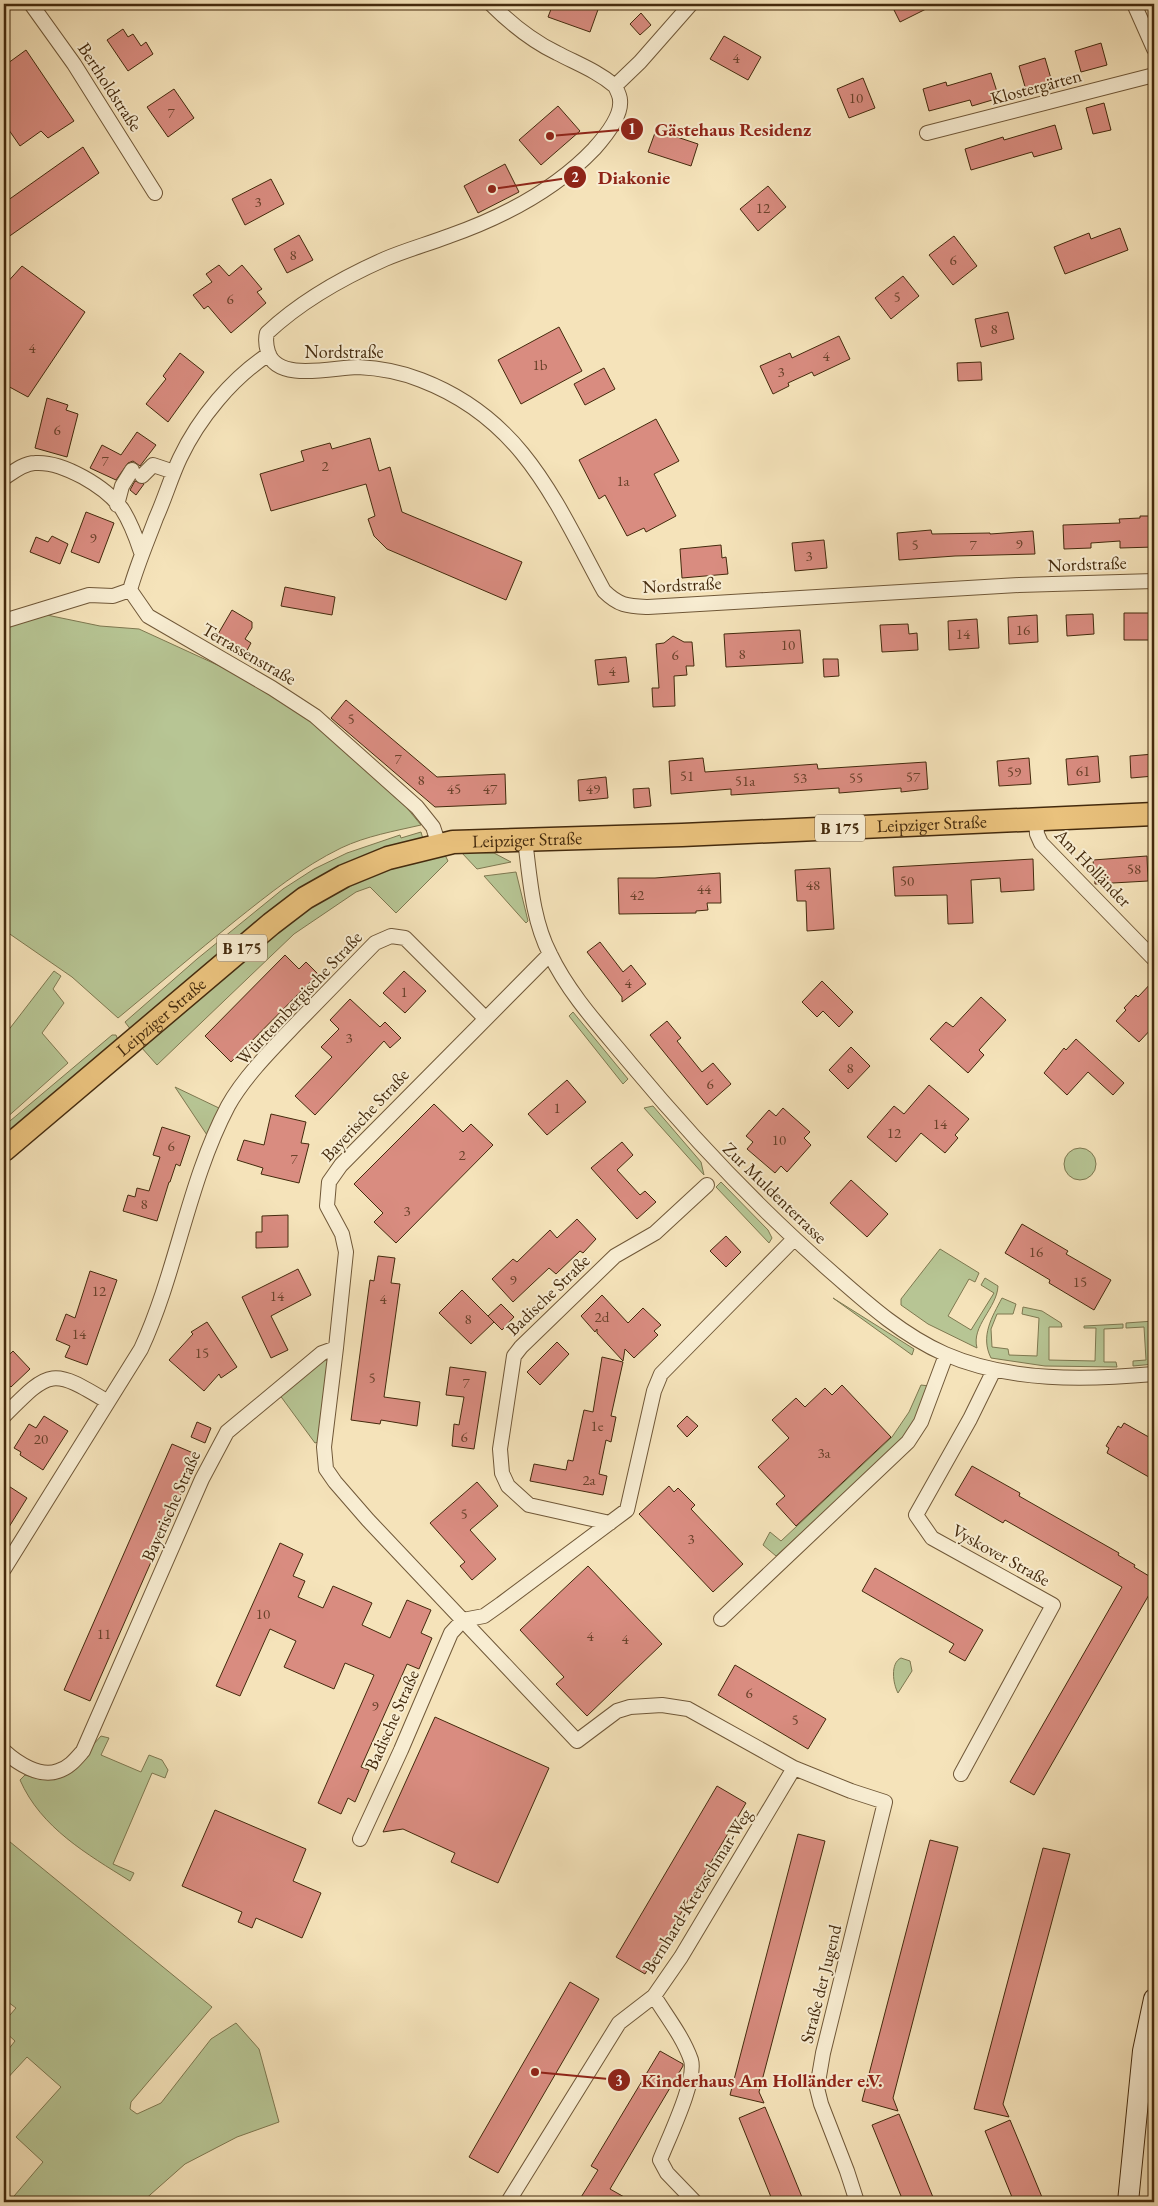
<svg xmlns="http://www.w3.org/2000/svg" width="1158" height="2206" font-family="'EB Garamond',serif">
<rect width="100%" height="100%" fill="#f5e3ba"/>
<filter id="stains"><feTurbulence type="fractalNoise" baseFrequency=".004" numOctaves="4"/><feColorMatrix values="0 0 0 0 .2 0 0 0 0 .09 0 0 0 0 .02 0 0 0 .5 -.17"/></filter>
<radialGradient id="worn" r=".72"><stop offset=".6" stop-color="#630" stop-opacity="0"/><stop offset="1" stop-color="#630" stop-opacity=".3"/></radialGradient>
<!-- green -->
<path fill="#b7c594" stroke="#7e7850" d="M42,614L100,626L139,629L248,679L291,705L397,796L421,825C395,831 366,836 341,848C302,867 269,894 235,921C195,953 157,986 118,1018L72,977L4,930V627Z
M421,832L423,839L325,874L293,893L131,1030L125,1022L197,959L283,889L314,869L347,853L400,835L401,838Z
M461,852L494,853L511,862L477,869Z
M444,853L448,861L396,913L370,887L356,892L294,934L157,1065L141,1047L305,909L362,877Z
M516,872L528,921L526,923L484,876Z
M54,971L61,976L53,989L64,1003L42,1033L68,1063L4,1120V1036Z
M573,1012L628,1079L623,1084L569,1016Z
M112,1035H116L118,1040L4,1138V1126Z
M175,1087L221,1109L209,1138Z
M653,1106L701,1162L704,1175L644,1108Z
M1064 1164a16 16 0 1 1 32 0a16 16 0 1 1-32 0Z
M721,1182L768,1230L772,1238L769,1243L716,1187Z
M940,1249L979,1273L975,1282L969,1279L948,1316L971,1330L994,1293L981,1285L985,1278L998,1286C997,1308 971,1326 977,1348L928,1324L901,1305V1299Z
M833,1298L914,1349L912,1355Z
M1002,1298L1016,1304L1013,1314H997L991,1329L992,1347L1008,1349L1009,1355L1037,1356L1039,1318L1022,1314L1023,1307L1042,1311L1061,1323L1062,1327H1049V1360L1095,1361L1096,1328H1084V1326L1123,1324V1328L1104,1329V1362H1116L1117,1367L1045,1366L991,1358C980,1336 992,1317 1002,1298Z
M1154,1321V1326L1149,1327L1151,1359H1154V1364L1133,1366V1361L1146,1360L1144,1327L1126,1328V1323Z
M323,1359L328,1361L318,1442L315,1443L279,1394Z
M921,1385L929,1386L915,1422L901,1441L776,1556L763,1545L770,1532L781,1541L892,1437L909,1412Z
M901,1658L910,1661L912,1671L898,1693C893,1684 890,1663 901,1658Z
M101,1736L109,1738L101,1755L141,1772L149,1755L162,1760L168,1770L165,1778L152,1773L113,1864L134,1873L130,1881C87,1854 41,1828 20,1780L25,1775L37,1778L92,1746Z
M4,1837L212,2007L131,2102L130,2109L137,2114L161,2103L211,2039L236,2023L259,2049L279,2122L237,2137L185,2164L142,2202H9L43,2162L16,2137L61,2087L27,2057L4,2082V2055L15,2041L4,2031V2022L16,2008L4,1999Z"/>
<!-- building -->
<path fill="#d98c80" stroke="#442a0d" d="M553,4H600L590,32L548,17Z
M891,4H936L900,22Z
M641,13L651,25L640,35L630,24Z
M123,29L128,37L133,34L141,46L146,42L153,54L128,71L107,40Z
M724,36L761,57L748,80L710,59Z
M1101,43L1107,65L1081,72L1075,51Z
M26,50L74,121L48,138L41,131L20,146L4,123V66Z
M1045,58L1052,82L1026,90L1019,66Z
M991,73L999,98L972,106L970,100L929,111L923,89L946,82L947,86Z
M863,78L875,108L849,118L837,89Z
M174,89L194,118L168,137L147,107Z
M1104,103L1111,130L1093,134L1086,108Z
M558,106L580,131L541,165L519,140Z
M1055,125L1062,149L1034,157L1032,152L971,170L965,149L1003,137L1004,140Z
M656,130L698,144L691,166L648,152Z
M83,147L99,173L4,240V203Z
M505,164L519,192L478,213L464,186Z
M271,179L284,204L245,225L232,199Z
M768,186L786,207L758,231L740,209Z
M1120,228L1128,250L1065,274L1054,247L1089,233L1091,239Z
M299,235L313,260L287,273L274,249Z
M954,236L977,266L953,285L929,255Z
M219,265L229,276L242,265L262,289L257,292L266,303L231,333L208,306L204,309L193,295L212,282L206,274Z
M22,266L85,312L28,397L4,384V286Z
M903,276L919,296L891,319L875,298Z
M1008,312L1014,339L981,347L975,319Z
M559,327L582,371L521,404L498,360Z
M839,336L850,359L814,376L812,372L788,383L789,386L773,394L760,366L790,353L792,358Z
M180,353L204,372L168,422L146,404L166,379L163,376Z
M981,362L982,380L958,381L957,363Z
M604,368L615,389L585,405L574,384Z
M47,398L68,405L66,410L78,414L67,457L35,448Z
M656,419L679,461L654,474L676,516L646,532L644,528L627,536L605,495L599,499L579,460Z
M137,432L156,445L140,466L133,461L128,463L116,480L90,468L102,445L121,455Z
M370,438L379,471L390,467L402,512L522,562L506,600L387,549L374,536L368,519L375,516L366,484L271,511L260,474L304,461L301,451L330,443L332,449Z
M135,481L144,484L136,495L130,490Z
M86,512L114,523L99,563L71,552Z
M1140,516H1154V547L1120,548V541L1091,543V548L1064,549L1063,525L1120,523L1119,519L1140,518Z
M931,530L932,534L990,533V534L1033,531L1035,554L955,556L899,560L897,533Z
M52,536L68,544L60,564L30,552L36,537L48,542Z
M824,540L827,568L795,571L792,543Z
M721,545L722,558L726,557L728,574L682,578L680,549Z
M285,587L335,597L332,615L281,606Z
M232,610L252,622V628L245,639L251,643L243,658L214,641Z
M1124,613H1154V640H1124Z
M1093,614L1094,634L1067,636L1066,615Z
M1037,615L1038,642L1009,644L1008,617Z
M977,619L979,648L949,650L948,621Z
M908,624L909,634L917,633L918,650L882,652L880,625Z
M800,630L803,663L726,667L724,634Z
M673,636L684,642H692L694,666H686L687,675L674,676L675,706L653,707L652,688H659L656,644L664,643Z
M626,657L629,682L598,685L595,660Z
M823,659H838L839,676L824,677Z
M346,700L437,777L505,774L506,804L435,807L331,718Z
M1154,754V776L1131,778L1130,756Z
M1098,756L1100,782L1068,785L1066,759Z
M703,758L705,772L817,764L818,769L926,762L928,789L901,792V788L839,793V788L731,795V789L671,794L669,761Z
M1029,758L1031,784L999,786L997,761Z
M606,777L608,798L579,801L578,780Z
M649,788L651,806L634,808L633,789Z
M1147,856L1148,881L1095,884L1093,860Z
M1033,859L1034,890L1001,892L1000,878L971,880L973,923L948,924L947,895L895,896L893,867Z
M830,868L834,929L807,931L806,901H797L795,870Z
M720,873L721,903H707L708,910L696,911V913L619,914L618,878H655Z
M600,942L623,972L631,965L646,984L622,1002V997L587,952Z
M285,955L299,969L306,962L318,974L231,1062L205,1036Z
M404,971L426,991L405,1013L383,993Z
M1154,980V1026L1139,1042L1116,1021L1126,1010L1124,1008L1136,995L1138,997Z
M822,981L853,1012L839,1027L823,1011L817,1017L802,1002Z
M981,997L1006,1020L979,1050L984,1055L968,1073L930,1039L946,1022L953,1027Z
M350,999L380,1027L385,1022L401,1038L390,1048L384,1041L315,1115L295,1096L332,1057L321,1047L339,1029L330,1020Z
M667,1021L681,1038L677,1041L702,1072L713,1063L731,1084L707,1105L650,1035Z
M1076,1039L1124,1083L1113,1095L1088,1072L1067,1095L1044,1073L1064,1048L1066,1050Z
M851,1047L870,1066L848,1089L829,1070Z
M567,1080L586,1102L547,1135L528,1114Z
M929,1085L969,1119L955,1135L958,1138L945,1153L921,1133L896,1162L867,1137L894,1106L904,1114Z
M434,1104L463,1132L471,1124L493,1145L396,1243L374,1222L383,1213L354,1184Z
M783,1108L810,1132L804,1138L811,1145L787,1172L781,1166L775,1173L747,1149L753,1142L746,1136L769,1110L776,1116Z
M271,1114L306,1122L301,1143L309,1144L299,1183L261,1174L263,1168L237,1160L244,1140L264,1145Z
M162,1127L190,1136L180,1166L176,1164L170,1182H169L157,1221L123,1211L128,1195L135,1197L137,1188L149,1191L160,1157L153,1155Z
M622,1142L633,1155L617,1170L640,1195L645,1191L656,1202L637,1219L591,1168Z
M851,1180L888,1214L867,1237L830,1203Z
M288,1215V1247L256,1248V1232H262V1216Z
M577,1219L596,1239L583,1253L580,1251L556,1274L549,1268L513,1302L492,1279L513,1259L517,1262L550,1230L557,1238Z
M1022,1224L1068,1251L1066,1254L1111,1280L1094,1310L1049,1283L1050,1280L1005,1253Z
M726,1236L741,1252L726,1267L710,1251Z
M378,1256L395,1258L391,1283L400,1284L384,1397L420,1402L417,1426L381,1420L380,1424L351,1420L370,1280L374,1281Z
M298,1269L311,1295L271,1316L288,1350L271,1358L242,1297Z
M90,1271L117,1280L87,1365L65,1357L70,1346L56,1340L66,1314L75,1318Z
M462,1290L494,1322L471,1344L439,1313Z
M602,1295L628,1323L643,1308L661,1325L654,1331L658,1335L634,1358L625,1349L623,1361L597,1333V1329L595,1332L581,1316Z
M501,1304L514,1317L502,1330L488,1316Z
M207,1322L237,1367L221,1378L219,1374L204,1391L169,1360L193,1334L191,1332Z
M557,1342L569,1354L540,1385L527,1372Z
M13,1351L30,1369L11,1387L4,1380V1360Z
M602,1357L623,1362L611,1416L616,1417L611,1442L606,1440L599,1474L607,1476L603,1495L530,1481L534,1464L566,1470L568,1460L573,1461L584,1410L593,1412Z
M450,1367L486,1372L474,1449L452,1446L454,1424L459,1425L464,1397L446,1395Z
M842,1385L891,1437L796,1526L776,1504L785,1496L758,1467L789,1438L772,1420L796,1398L805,1407L825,1388L832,1395Z
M44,1416L68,1431L43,1470L20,1455L21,1452L14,1448L29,1424L36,1428Z
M687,1416L698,1426L687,1437L677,1426Z
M197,1422L211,1428L205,1443L191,1437Z
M1124,1423L1154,1440V1480L1107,1453L1109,1448L1106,1446L1118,1426L1121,1428Z
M172,1444L198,1455L90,1701L64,1690Z
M972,1466L1020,1493L1019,1496L1119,1553L1118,1555L1135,1565L1134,1567L1154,1579V1586L1034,1795L1010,1782L1122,1587L1005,1520L1003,1523L955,1495Z
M477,1482L498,1506L470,1530L496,1559L472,1580L460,1566L465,1562L430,1523Z
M4,1483L27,1498L4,1535Z
M669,1486L674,1492L678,1488L695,1505L691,1509L743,1564L713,1592L639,1514Z
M280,1543L303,1554L293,1576L305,1581L298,1597L323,1608L333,1586L372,1603L362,1625L390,1638L407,1600L431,1610L421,1633L432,1638L419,1669L407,1664L361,1767L369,1770L355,1802L348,1798L341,1814L318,1803L374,1675L345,1663L334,1689L284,1667L296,1641L270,1629L240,1696L216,1686Z
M588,1566L662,1644L587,1716L556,1684L564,1677L520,1630Z
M875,1568L983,1630L965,1661L949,1652L954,1644L862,1591Z
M735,1665L826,1719L808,1749L718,1695Z
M435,1717L549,1768L498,1883L451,1862L455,1853L403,1829L383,1832Z
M717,1786L746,1803L645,1974L616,1957Z
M215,1810L306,1849L293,1881L321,1893L302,1938L256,1918L252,1928L238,1922L242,1912L182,1886Z
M798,1834L825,1841L759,2092L764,2103L730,2095Z
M930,1840L958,1847L893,2098L898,2111L862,2101Z
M1043,1848L1070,1854L1003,2104L1009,2117L974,2109Z
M570,1982L599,1999L498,2173L469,2157Z
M660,2051L683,2064V2066L610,2189L633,2202H578L598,2170L591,2166Z
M765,2107L780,2143L804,2202H773L739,2118Z
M899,2114L928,2185L935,2202H903L901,2196L872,2125Z
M1010,2120L1025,2156L1044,2202H1014L985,2131Z"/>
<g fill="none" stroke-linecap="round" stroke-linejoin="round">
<!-- street casing -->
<g stroke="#705838" stroke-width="16">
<path id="street" d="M31,4L74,64L155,193
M491,4C511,24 532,41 557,53C578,64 597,71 615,86
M1134,4L1154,49
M615,86C617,90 620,96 620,100C622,116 604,138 594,149C554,191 503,217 449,236C428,244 406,250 385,259C342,278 301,301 267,333C265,340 266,345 268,352C277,383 334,367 358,367C379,368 401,372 421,380C523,419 555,501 604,591C619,606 628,606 648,607L1019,585L1154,581
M615,86L640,62L691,4
M927,133L1154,75
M142,476L153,465L174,472
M4,478C13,472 24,463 35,463C63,461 106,487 122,509C131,523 136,537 141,552
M117,505L122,486L132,470
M130,590C137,565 147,542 156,518C165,498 171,477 180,458C199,418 232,378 269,354
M4,621L89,595L113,596L130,590L148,616L272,688L315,716L417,807L433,827L439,845
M1036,820L1037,834L1041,843L1154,959
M525,840C530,878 532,919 550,954C569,994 601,1028 630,1063C694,1140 760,1210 836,1276C870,1306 904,1336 945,1354C1009,1382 1086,1380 1154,1374
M336,1348L324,1447L326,1469L335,1482L368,1520L577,1741L617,1711L630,1707L662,1705L688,1709L794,1768L681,1957L654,1996L619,2023L508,2202
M4,1416C50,1370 51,1367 108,1402
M610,1523L529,1505L508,1486L502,1473L500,1449L514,1356L521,1347L615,1256L655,1233L707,1185
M4,1569L141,1349C177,1271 188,1182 228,1106C244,1077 273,1048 296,1024C322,997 349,970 375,943L391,936L405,938L485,1018
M721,1619L908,1442L921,1422L946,1355
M4,1751C17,1763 40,1778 58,1771C69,1768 76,1759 83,1751L202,1479L227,1432L322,1353L336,1348L346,1252L342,1234L327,1206L329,1182L341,1165L550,954
M794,1768L851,1791L885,1802L823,2053L817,2088L821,2104L847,2171L857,2202
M961,1774L1053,1605L932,1538L916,1515L970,1419L994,1370
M360,1839L401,1750L451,1633L463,1620L484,1616L501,1604L627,1510L654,1391L661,1374L793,1240
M654,1996C667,2017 683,2037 691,2060C697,2080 668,2139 660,2160L667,2173L695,2202"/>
</g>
<!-- secondary casing -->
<g stroke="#442a0d" stroke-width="22">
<path id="secondary" d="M1128,2202L1143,2051L1154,1999"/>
</g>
<!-- primary casing -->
<g stroke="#442a0d" stroke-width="25">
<g id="primary">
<path id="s1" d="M4,1150L271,924L305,898L344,876L388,858L453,842L682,835L1154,814"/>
</g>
</g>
<!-- street -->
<use href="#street" stroke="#f8edd2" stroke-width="14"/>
<!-- secondary -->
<use href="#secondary" stroke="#f8edd2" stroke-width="20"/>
<!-- primary -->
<use href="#primary" stroke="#eac27d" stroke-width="22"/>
</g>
<g text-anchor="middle" stroke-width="4" stroke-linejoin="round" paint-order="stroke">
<!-- number labels -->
<g font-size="15" fill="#69422a">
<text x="736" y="63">4</text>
<text x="856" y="103">10</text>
<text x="171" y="118">7</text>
<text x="258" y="207">3</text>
<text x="763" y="213">12</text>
<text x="293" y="260">8</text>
<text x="953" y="265">6</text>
<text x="897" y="302">5</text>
<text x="230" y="304">6</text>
<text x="994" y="334">8</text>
<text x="32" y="353">4</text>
<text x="826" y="361">4</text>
<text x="540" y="370">1b</text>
<text x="781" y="377">3</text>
<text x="57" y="435">6</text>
<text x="105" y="466">7</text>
<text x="325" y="471">2</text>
<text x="623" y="486">1a</text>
<text x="93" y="543">9</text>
<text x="1019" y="549">9</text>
<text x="915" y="550">5</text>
<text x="973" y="550">7</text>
<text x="809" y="561">3</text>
<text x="1023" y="635">16</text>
<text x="963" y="639">14</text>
<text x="788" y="650">10</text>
<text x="742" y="659">8</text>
<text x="675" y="660">6</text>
<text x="612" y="676">4</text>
<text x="351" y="724">5</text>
<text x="398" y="764">7</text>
<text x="1083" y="776">61</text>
<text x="1014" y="777">59</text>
<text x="687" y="781">51</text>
<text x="913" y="782">57</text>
<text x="800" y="783">53</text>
<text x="856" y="783">55</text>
<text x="421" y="785">8</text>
<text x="745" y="786">51a</text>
<text x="454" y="794">45</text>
<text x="490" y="794">47</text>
<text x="593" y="794">49</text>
<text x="1134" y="874">58</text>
<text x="907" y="886">50</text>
<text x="813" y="890">48</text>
<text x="704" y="894">44</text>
<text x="637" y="900">42</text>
<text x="628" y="988">4</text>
<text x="404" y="997">1</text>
<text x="349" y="1043">3</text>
<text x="850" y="1073">8</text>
<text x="710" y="1089">6</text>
<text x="557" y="1113">1</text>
<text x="940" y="1129">14</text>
<text x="894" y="1138">12</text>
<text x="779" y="1145">10</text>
<text x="171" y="1151">6</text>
<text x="462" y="1160">2</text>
<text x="294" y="1164">7</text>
<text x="144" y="1209">8</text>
<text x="407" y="1216">3</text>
<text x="1036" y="1257">16</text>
<text x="513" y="1285">9</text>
<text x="1080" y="1287">15</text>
<text x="99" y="1296">12</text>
<text x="277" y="1301">14</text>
<text x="383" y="1304">4</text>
<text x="602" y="1322">2d</text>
<text x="468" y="1324">8</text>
<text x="79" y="1339">14</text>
<text x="202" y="1358">15</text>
<text x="372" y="1383">5</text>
<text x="466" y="1388">7</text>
<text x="597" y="1431">1e</text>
<text x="464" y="1442">6</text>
<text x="41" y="1444">20</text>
<text x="824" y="1458">3a</text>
<text x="589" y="1485">2a</text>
<text x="464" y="1519">5</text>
<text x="691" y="1544">3</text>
<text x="263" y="1619">10</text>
<text x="104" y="1639">11</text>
<text x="590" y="1641">4</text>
<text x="625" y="1644">4</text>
<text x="749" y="1698">6</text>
<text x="375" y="1711">9</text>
<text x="795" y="1725">5</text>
</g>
<!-- shield labels -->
<g fill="#f8edd2" stroke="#7a6448" stroke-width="1">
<rect x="815" y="814.5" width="50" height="27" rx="4"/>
<rect x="217" y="934.5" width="50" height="27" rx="4"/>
</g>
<g font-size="16" font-weight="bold" fill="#442a0d">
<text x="840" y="834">B 175</text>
<text x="242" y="954">B 175</text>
</g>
<!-- street labels -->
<g font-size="18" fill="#442a0d" stroke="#f8edd2">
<text transform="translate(110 87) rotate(57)" y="6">Bertholdstraße</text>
<text transform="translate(1036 87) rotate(-15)" y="6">Klostergärten</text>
<text x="344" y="358">Nordstraße</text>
<text transform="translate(1087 564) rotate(-2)" y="6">Nordstraße</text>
<text transform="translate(682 585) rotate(-3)" y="6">Nordstraße</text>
<text transform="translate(249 654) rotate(30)" y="6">Terrassenstraße</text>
<text dy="6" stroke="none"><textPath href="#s1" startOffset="1031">Leipziger Straße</textPath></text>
<text dy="6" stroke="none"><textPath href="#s1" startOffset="626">Leipziger Straße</textPath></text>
<text transform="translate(1093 868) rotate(46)" y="6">Am Holländer</text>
<text transform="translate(299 998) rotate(-47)" y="6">Württembergische Straße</text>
<text dy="6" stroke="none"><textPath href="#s1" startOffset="206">Leipziger Straße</textPath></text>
<text transform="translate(365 1115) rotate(-47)" y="6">Bayerische Straße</text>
<text transform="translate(775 1193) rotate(44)" y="6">Zur Muldenterrasse</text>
<text transform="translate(548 1295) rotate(-44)" y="6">Badische Straße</text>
<text transform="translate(171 1506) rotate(-66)" y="6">Bayerische Straße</text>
<text transform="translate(1001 1555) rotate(29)" y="6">Vyskover Straße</text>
<text transform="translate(392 1720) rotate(-66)" y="6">Badische Straße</text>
<text transform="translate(697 1891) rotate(-58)" y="6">Bernhard-Kretzschmar-Weg</text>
<text transform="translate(821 1984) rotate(-76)" y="6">Straße der Jugend</text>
</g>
</g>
<!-- callouts -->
<path fill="none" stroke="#8f2418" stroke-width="2" d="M550 136L632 129M492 189L575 177M535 2072L619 2080"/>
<g fill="#8f2418" stroke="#f8edd2" stroke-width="2">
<circle cx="550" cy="136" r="5"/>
<circle cx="492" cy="189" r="5"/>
<circle cx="535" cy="2072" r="5"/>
<circle cx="632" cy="129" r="12"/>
<circle cx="575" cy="177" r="12"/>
<circle cx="619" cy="2080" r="12"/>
</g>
<g font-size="15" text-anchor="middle" font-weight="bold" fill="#fff">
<text x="632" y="134">1</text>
<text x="575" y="182">2</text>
<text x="619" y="2086">3</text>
</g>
<g font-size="19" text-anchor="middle" font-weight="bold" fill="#8f2418" stroke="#f8edd2" stroke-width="4" stroke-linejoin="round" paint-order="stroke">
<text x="733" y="136">Gästehaus Residenz</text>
<text x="634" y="184">Diakonie</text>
<text x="762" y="2087">Kinderhaus Am Holländer e.V.</text>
</g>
<!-- margin -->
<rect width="1158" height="2206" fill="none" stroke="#f5e3ba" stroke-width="20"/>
<rect x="5" y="5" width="1148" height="2196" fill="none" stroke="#442a0d" stroke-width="2.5"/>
<rect x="10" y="10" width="1138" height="2186" fill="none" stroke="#442a0d"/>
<rect width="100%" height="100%" filter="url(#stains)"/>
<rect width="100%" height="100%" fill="url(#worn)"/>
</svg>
